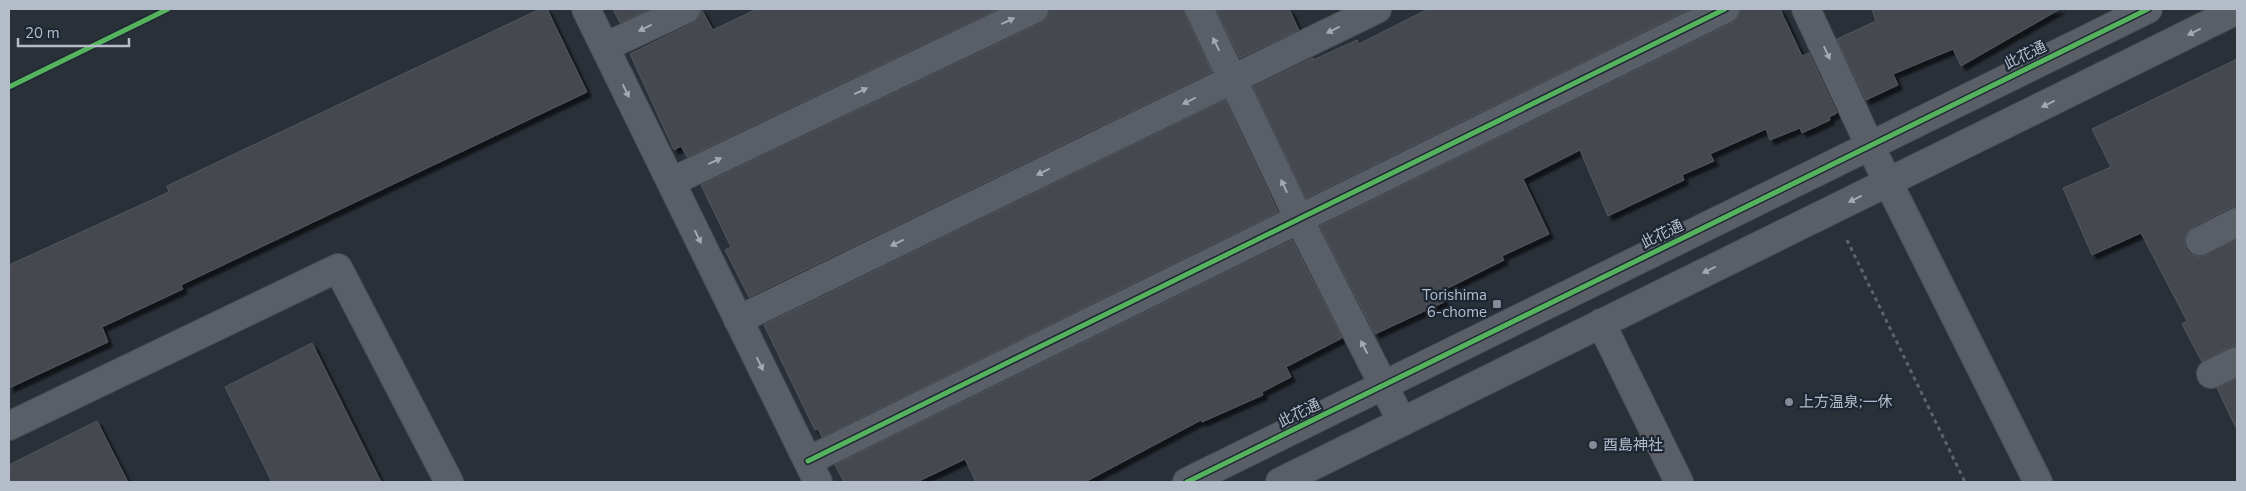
<svg xmlns="http://www.w3.org/2000/svg" width="2246" height="491" font-family="'Nunito Sans','Noto Sans JP',sans-serif">
<defs>
<filter id="shadow"><feDropShadow dx="4.5" dy="4.5" stdDeviation="1" flood-color="#0009"/></filter>
</defs>
<rect width="100%" height="100%" fill="#2a3038"/>
<!-- building -->
<path fill="#444950" stroke="#52575f" filter="url(#shadow)" d="M540,9H547L587,92L181,285L183,289L102,327L108,342L9,388V265L169,192L167,186Z
M613,9H650L620,23Z
M701,9L713,30L757,9H998L687,157L681,146L674,150L630,54L693,23L699,18Z
M1049,9H1184L1185,16L1212,72L749,297L725,250L731,247L701,185L1041,23L1047,17Z
M1216,9H1289L1299,30L1240,58Z
M1428,9H1690L1306,198L1253,87L1313,58V60L1357,40L1359,44Z
M1740,9H1780L1802,56L1809,53L1837,113L1829,117L1830,120L1802,133L1800,128L1770,140L1766,129L1710,154L1714,161L1682,175L1684,180L1608,216L1580,150L1523,179L1549,234L1502,256L1504,260L1440,292L1444,302L1375,334L1320,226L1732,23L1738,17Z
M1872,9H2060L1961,66L1953,49L1893,74L1898,85L1866,100L1837,39L1876,21Z
M2237,59V206L2230,208L2193,227L2187,233L2184,241L2186,249L2191,254L2200,257L2237,239V345L2230,347L2202,362L2182,324L2187,321L2141,233L2092,255L2063,188L2111,167L2092,129Z
M1225,100L1278,212L822,437L818,429L815,430L764,325Z
M1292,240L1342,338L1286,367L1291,377L1262,392L1263,395L1202,422L1201,420L1085,482H976L965,459L917,482H844L835,465Z
M312,343L381,482H272L225,387Z
M2237,378V430L2217,388Z
M97,421L128,482H9V465Z"/>
<g fill="none" stroke-linecap="round" stroke-linejoin="round">
<!-- minor casing -->
<g stroke="#484c53" stroke-width="30">
<path id="minor" d="M586,9L818,482
M1199,9L1299,219L1402,422
M1806,9L1870,146L2038,482
M605,47L686,9
M671,182L1034,9
M2200,241L2237,222
M738,320L1377,9
M1601,323L1679,482
M2211,374L2237,361
M9,426L338,268L449,482
M808,461L1725,9
M1187,482L2148,9
M1280,482L2237,10"/>
</g>
<!-- path -->
<path stroke="#5d636a" stroke-width="3" stroke-dasharray="4 4" stroke-linecap="butt" d="M1847,240L1965,482"/>
<!-- minor -->
<use href="#minor" stroke="#5a5e66" stroke-width="28"/>
<!-- cycleway casing -->
<g stroke="#1d2633" stroke-width="8">
<path id="cycleway" d="M9,87L168,9
M808,461L1725,9
M1187,482L2148,9"/>
</g>
<!-- cycleway -->
<use href="#cycleway" stroke="#56b35d" stroke-width="5"/>
</g>
<!-- one-way arrows -->
<defs><path id="oneway-solid" d="M-6-.8H1V-3.2L6.5 0L1 3.2V.8H-6Z" transform="scale(1.25)"/></defs>
<g fill="#a2a9b5">
<use href="#oneway-solid" transform="translate(1008 21) rotate(-25)"/>
<use href="#oneway-solid" transform="translate(645 28) rotate(154)"/>
<use href="#oneway-solid" transform="translate(1333 30) rotate(154)"/>
<use href="#oneway-solid" transform="translate(2194 32) rotate(154)"/>
<use href="#oneway-solid" transform="translate(1216 44) rotate(-116)"/>
<use href="#oneway-solid" transform="translate(1827 53) rotate(65)"/>
<use href="#oneway-solid" transform="translate(626 91) rotate(64)"/>
<use href="#oneway-solid" transform="translate(861 91) rotate(-25)"/>
<use href="#oneway-solid" transform="translate(1189 101) rotate(154)"/>
<use href="#oneway-solid" transform="translate(2048 104) rotate(154)"/>
<use href="#oneway-solid" transform="translate(715 161) rotate(-25)"/>
<use href="#oneway-solid" transform="translate(1043 172) rotate(154)"/>
<use href="#oneway-solid" transform="translate(1284 186) rotate(-115)"/>
<use href="#oneway-solid" transform="translate(1855 199) rotate(154)"/>
<use href="#oneway-solid" transform="translate(698 237) rotate(64)"/>
<use href="#oneway-solid" transform="translate(897 243) rotate(154)"/>
<use href="#oneway-solid" transform="translate(1709 270) rotate(154)"/>
<use href="#oneway-solid" transform="translate(1364 347) rotate(-117)"/>
<use href="#oneway-solid" transform="translate(760 364) rotate(64)"/>
</g>
<!-- markers -->
<g fill="#848b96" stroke="#1d2633" stroke-width="2">
<rect x="1492" y="299" width="10" height="10" rx="2.5"/>
<circle cx="1789" cy="402" r="5"/>
<circle cx="1593" cy="445" r="5"/>
</g>
<g text-anchor="middle" stroke-width="4.5" stroke-linejoin="round" paint-order="stroke">
<!-- street labels -->
<g font-size="15" fill="#b4bcc9" stroke="#1d2633">
<text transform="translate(2025 55) rotate(-26)" y="5">此花通</text>
<text transform="translate(1662 234) rotate(-26)" y="5">此花通</text>
<text transform="translate(1299 413) rotate(-26)" y="5">此花通</text>
</g>
<!-- poi labels -->
<g font-size="15" fill="#b4bcc9" stroke="#1d2633" text-anchor="start">
<text x="1487" y="300" text-anchor="end">Torishima<tspan x="1487" dy="17">6-chome</tspan></text>
<text x="1799" y="407">上方温泉;一休</text>
<text x="1603" y="450">酉島神社</text>
</g>
</g>
<!-- border -->
<rect width="2246" height="491" fill="none" stroke="#b4bcc9" stroke-width="20"/>
<!-- scale -->
<path d="M18 38v8h111v-8" fill="none" stroke="#b4bcc9" stroke-width="2.5"/>
<text x="25" y="38" font-size="15" fill="#b4bcc9" stroke="#1d2633" stroke-width="4" paint-order="stroke">20 m</text>
</svg>
